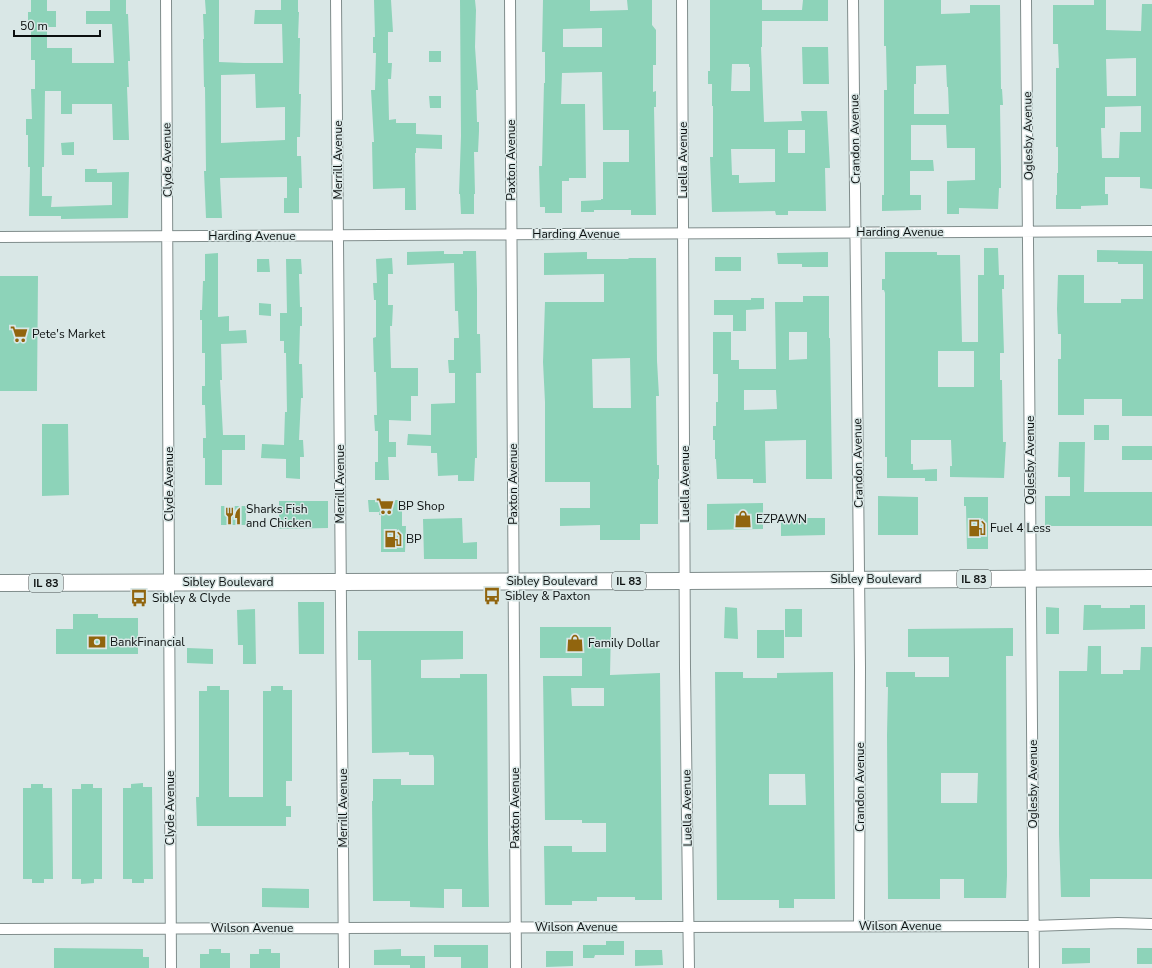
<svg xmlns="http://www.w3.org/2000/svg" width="1152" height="968" font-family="'Nunito Sans',sans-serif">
<rect width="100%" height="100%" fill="#d9e7e6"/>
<!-- building -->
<path fill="#8dd3b9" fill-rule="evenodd" d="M31,0H47V11H56V27H47V48H72V63H114L112,24H86V11H110V0H126V14H128L130,61H128L129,87H127L129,140H113L112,104H72V114H61V91H45L44,167H42V196H52L51,207L112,205V182H85V169H97V173L129,172L128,218L61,219V216H29L30,167H28V135H26V119H32L31,89H35V60H31V27H28V12H31Z
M205,0H219V62L244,63H283L282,24H254L255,10H281V0H298V12H299L298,38H300L299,94H301L300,137H297V156H301L302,188H299V213H284V198H287V177L220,178L222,218H206L204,171H206L205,87H204L203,39H204L203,14H206ZM255,74L256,108L285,107V140L221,143V75Z
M374,0H391L393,32H388V63H392L391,79H388L389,120L396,119V123H416V134L442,135V149L416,148V153H415L416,210H405V188L373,189L372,142H374L371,90H375L376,53H373V37H375Z
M460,0H475L476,10L475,47L478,90H476L477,122H479V131L478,152H474L475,194H474V214H461L460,194H459L461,136Z
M543,0H590V11L628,10L627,0H652V25L656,30V65H653V92L656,91V107H654L656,215H631V210H594V212H581V201L601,200V199H603V162H629V130H603L602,72L562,73L561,104H585L586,178H569V181H562V213H545V207H540L539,166H542L544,83H545V52H542ZM602,28V47H563V29Z
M710,0H762V10H802L803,0H828V21H762V47H761L764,122L802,121L801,111H827L830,168H825L826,211H788V215H776L775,211L712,212L710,157H713V106H712V84H708V71H710ZM732,64H749V67H750V91H731ZM788,130H805V153H788ZM731,149H775V182L739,183V175H732Z
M884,0H941V14L970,13V5H1000L1001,89H1002L1003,105H1000L1001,168V188H999L998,209L959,208V214H947V181L975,180V148H947L946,125H911V160H933L934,171H910V195H921V210L882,211V195H884V90H887L886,46H884ZM946,65L947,87H948L949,114H914V84H916V66Z
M1094,0H1106V30L1141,31L1142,4H1152V189L1140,188V177H1105V194H1108V205L1081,206V209H1056V195H1057V173H1058V147H1056V68H1059L1058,44H1053V5H1094ZM1136,58V96H1107L1106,59ZM1141,106V132H1120L1119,158H1102L1101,128H1105V107Z
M802,47H828L829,84H803Z
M429,51H441V62H429Z
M429,96H441V108H430Z
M74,142V155H62L61,143Z
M984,248H998L999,275H1004V289H1002L1004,353H1000V380H1002L1003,442H1006L1004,478L950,477V466H952L951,440H911V464H913V470L937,469V481H925V478H887V457H885V293L884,290H882V279H885V252H937V255H960L962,342H978V275H984ZM938,351H974V387H938Z
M1097,250L1152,251V416H1122V399H1084V415H1058V359H1061V334H1058L1057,309L1058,275H1084V303H1121V299H1143V264H1118V262H1097Z
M444,251V254H463V251H476L477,290V334H480L481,373H476L477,458H475L474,481H458V475L438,476L437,453H431V446L407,445L408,434L431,435V404L455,403V373H449L448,360H454V338H459L458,311H455L454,263L407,265V252Z
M587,252V259H629L628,258H656L657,361L659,396H656L657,465H659V479H658V524H640V540H600V525L560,526V508H590V482H545V402L543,362L545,302H604V274L544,275V253ZM630,358L631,408H593L592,359Z
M828,252V267H802V264H778L777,253Z
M218,253V317L229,316V331L246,330L247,343L221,344L222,380H220L223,435H245V450H222V485H205V458H203V438H206L205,405H202V386H205V353H202V320H200V310H202L203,281H205V254Z
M715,257H741V271H715Z
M392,258L393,274H388V305H393L392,326H390L391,368H418V396H411V421L389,420V442H396V457H388L389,480H375V462H378V431H375L374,415H377L376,372H374L373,338L376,337V300H374L373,283H377L376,259Z
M257,259H269L270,272H257Z
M286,259H301L302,274H299L300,307H302V326H300L299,364H302L303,398H301L299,440H303L304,457H300V479L286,478V459L261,458L262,444L284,445L285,412H287L286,353H284V341H280V313H287Z
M0,276H38L37,391H0Z
M803,296H829V338H830L832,479H806V440L765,441L766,483H753V479H717L716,459H715V440H713V426H716V402H718V374H713V332H731V360H739V369H776L775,302H803ZM789,332H807V359L789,360ZM744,390H776L777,409L744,410Z
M751,298H764V309L746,310V331H733V315H714V300H751Z
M259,303L271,304V316L259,315Z
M42,424H68L69,495L42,496Z
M1094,425H1109V440H1094Z
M1059,442H1085L1084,492H1152V526H1045V496H1070V477H1058Z
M1122,446H1152V460H1122Z
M878,496L918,497V535H878Z
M964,497H988V549H967L966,506H964Z
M368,500H402V526H406L405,552H381V515H379V512H369Z
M279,501H328V528L279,529Z
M763,503V529L707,530V504Z
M221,506H246V525H221Z
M462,518L463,543L477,542V559H424L423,519Z
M781,518H825V535L781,536Z
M298,602H324V654H299Z
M1084,605H1101V608H1130V605H1145V629L1083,630Z
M725,607L737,608L738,639L724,638Z
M1046,607L1059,608V634H1046Z
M255,609L256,664H243V645H238L237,610Z
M785,609H802V637H785Z
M73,614H98V618H138V654H56V629H73Z
M540,627H611L610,675L660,673L662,900H635V897H597V901H572V905H545L544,846H572V852H606V823H582V820H545L543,676H582V658H540ZM571,688H604V706H572Z
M1013,628V656H1006L1007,876L1006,898H964V879H940V899H888L887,735L888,687H886V672H915V677H949V657H908V629ZM941,773H978L977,803H941Z
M757,630H784V658H757Z
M358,631H463V659L421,660V678H460V674H487L488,845L489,907H462V889H444V908L410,907V901H373L372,801H373V779H401V785H434V758L433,755H409V752L372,753L371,660H358Z
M1088,646H1101V674H1123V670H1140L1141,647H1152V879H1090V897H1061L1059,834V671H1087Z
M187,648L213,649V664L187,663Z
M715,672H743V678H777V673L833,672L835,899H794V908H779V900H717ZM769,774H805L806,805H769Z
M207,686H220V690H229V797H263V691H271V686H283V690H292V781H286V806H291V817H286V826H197L196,797H199V691H207Z
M143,783V787H152L153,879H144V883H132V879H123V788H131V784Z
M31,784H43V788H52L53,879H44V883H32V879H23V788H31Z
M81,784H93V788H102V879H94V883L81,884V879H72V789H81Z
M262,888L309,889V908L262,907Z
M606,941H624V955H595L594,958H583V945H606Z
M434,945H488V968H461V957H434Z
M54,948L143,949V957H149V968H54Z
M1062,948H1090V963L1062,964Z
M1137,948H1152V964H1137Z
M209,949H221V953H230V968H200V954H209Z
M259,949H271V953H280V968H250V954H259Z
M401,949V956H425V968H410V965H374V950Z
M635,950H662L663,965L635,966Z
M546,951H573V966L546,967Z"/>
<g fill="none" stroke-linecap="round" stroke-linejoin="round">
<!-- street casing -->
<g stroke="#808d8c" stroke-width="12">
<path id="street" d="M166,0L171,968
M336,0L344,968
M510,0L516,968
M682,0L685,668L689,968
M853,0L860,667L859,926
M1026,0L1034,968
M0,237L1152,231
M0,929L1033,926L1118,923L1152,924"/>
</g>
<!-- primary casing -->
<g stroke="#808d8c" stroke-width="18">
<path id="primary" d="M0,583L685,581L1152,578"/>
</g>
<!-- street -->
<use href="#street" stroke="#fff" stroke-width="10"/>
<!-- primary -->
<use href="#primary" stroke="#fff" stroke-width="16"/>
</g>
<!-- icons -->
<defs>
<g id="supermarket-bare" transform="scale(1.38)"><path d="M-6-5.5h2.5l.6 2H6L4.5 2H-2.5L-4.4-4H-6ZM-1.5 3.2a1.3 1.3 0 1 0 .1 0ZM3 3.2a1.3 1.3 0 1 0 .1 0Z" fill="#91650e" stroke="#d9e7e6" stroke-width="2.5" paint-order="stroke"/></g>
<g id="restaurant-bare" transform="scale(1.38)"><path d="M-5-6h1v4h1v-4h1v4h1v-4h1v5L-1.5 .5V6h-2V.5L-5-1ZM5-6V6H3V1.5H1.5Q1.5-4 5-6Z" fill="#91650e" stroke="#d9e7e6" stroke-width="2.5" paint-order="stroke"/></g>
<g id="shop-bare" transform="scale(1.38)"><path d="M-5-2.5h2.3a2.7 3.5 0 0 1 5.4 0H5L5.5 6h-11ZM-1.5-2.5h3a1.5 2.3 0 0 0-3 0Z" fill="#91650e" stroke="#d9e7e6" stroke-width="2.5" paint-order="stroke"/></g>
<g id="fuel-bare" transform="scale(1.38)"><path d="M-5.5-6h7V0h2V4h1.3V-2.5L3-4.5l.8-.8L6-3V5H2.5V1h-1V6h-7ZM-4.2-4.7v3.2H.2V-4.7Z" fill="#91650e" stroke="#d9e7e6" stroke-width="2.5" paint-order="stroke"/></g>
<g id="bus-bare" transform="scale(1.38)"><path d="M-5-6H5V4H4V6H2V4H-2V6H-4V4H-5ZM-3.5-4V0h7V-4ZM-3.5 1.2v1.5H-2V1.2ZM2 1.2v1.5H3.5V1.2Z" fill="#91650e" stroke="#d9e7e6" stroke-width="2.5" paint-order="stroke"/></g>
<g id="bank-bare" transform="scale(1.38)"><path d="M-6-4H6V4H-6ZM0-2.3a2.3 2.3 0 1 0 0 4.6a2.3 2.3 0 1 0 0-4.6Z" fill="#91650e" stroke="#d9e7e6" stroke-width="2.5" paint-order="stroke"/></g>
</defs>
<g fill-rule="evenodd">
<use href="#supermarket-bare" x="19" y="334"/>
<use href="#supermarket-bare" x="385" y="506"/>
<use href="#restaurant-bare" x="233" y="516"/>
<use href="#shop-bare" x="743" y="519"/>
<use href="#fuel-bare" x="977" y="528"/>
<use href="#fuel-bare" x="393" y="539"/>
<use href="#bus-bare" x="492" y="596"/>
<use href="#bus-bare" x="139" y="598"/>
<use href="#bank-bare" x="97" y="642"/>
<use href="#shop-bare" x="575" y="643"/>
</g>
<g text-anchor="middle" stroke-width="3" stroke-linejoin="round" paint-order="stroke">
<!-- shield labels -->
<g fill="#d9e7e6" stroke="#495050" stroke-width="1">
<rect x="957" y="570" width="34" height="18" rx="3"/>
<rect x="612" y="572" width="34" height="18" rx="3"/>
<rect x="29" y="574" width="34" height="18" rx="3"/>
</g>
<g font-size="11" font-weight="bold" fill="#0b0f0f">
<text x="974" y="583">IL 83</text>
<text x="629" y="585">IL 83</text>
<text x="46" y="587">IL 83</text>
</g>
<!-- street labels -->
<g font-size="12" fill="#0b0f0f" stroke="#d9e7e6">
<text transform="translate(1028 136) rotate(-91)" y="4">Oglesby Avenue</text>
<text transform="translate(855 139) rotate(-91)" y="4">Crandon Avenue</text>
<text transform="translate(167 160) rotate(-91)" y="4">Clyde Avenue</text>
<text transform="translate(338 160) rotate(-90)" y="4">Merrill Avenue</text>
<text transform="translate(511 160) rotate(-90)" y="4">Paxton Avenue</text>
<text transform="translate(683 160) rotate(-90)" y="4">Luella Avenue</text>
<text x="900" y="236">Harding Avenue</text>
<text x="576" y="238">Harding Avenue</text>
<text x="252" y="240">Harding Avenue</text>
<text transform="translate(1030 460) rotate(-90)" y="4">Oglesby Avenue</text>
<text transform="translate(858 463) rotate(-91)" y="4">Crandon Avenue</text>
<text transform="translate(169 484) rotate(-90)" y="4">Clyde Avenue</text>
<text transform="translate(340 484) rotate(-90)" y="4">Merrill Avenue</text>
<text transform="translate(513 484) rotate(-90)" y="4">Paxton Avenue</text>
<text transform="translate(685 484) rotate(-90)" y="4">Luella Avenue</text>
<text x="876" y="583">Sibley Boulevard</text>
<text x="552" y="585">Sibley Boulevard</text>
<text x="228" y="586">Sibley Boulevard</text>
<text transform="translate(1033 784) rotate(-90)" y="4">Oglesby Avenue</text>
<text transform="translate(860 787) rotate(-90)" y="4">Crandon Avenue</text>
<text transform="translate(170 808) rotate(-90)" y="4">Clyde Avenue</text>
<text transform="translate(343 808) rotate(-90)" y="4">Merrill Avenue</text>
<text transform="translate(515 808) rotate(-90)" y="4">Paxton Avenue</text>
<text transform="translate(687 808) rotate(-91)" y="4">Luella Avenue</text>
<text x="900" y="930">Wilson Avenue</text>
<text x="576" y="931">Wilson Avenue</text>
<text x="252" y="932">Wilson Avenue</text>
</g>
<!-- poi labels -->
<g font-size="12" fill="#0b0f0f" stroke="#d9e7e6" text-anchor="start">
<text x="32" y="338">Pete's Market</text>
<text x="398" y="510">BP Shop</text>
<text x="246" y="513">Sharks Fish<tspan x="246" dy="14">and Chicken</tspan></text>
<text x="756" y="523">EZPAWN</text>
<text x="990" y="532">Fuel 4 Less</text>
<text x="406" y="543">BP</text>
<text x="505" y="600">Sibley &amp; Paxton</text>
<text x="152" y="602">Sibley &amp; Clyde</text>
<text x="110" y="646">BankFinancial</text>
<text x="588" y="647">Family Dollar</text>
</g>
</g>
<!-- scale -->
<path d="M14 30v6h86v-6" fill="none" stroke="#0b0f0f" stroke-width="2"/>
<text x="20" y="30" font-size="12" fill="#0b0f0f" stroke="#d9e7e6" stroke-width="3" paint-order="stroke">50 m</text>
</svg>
